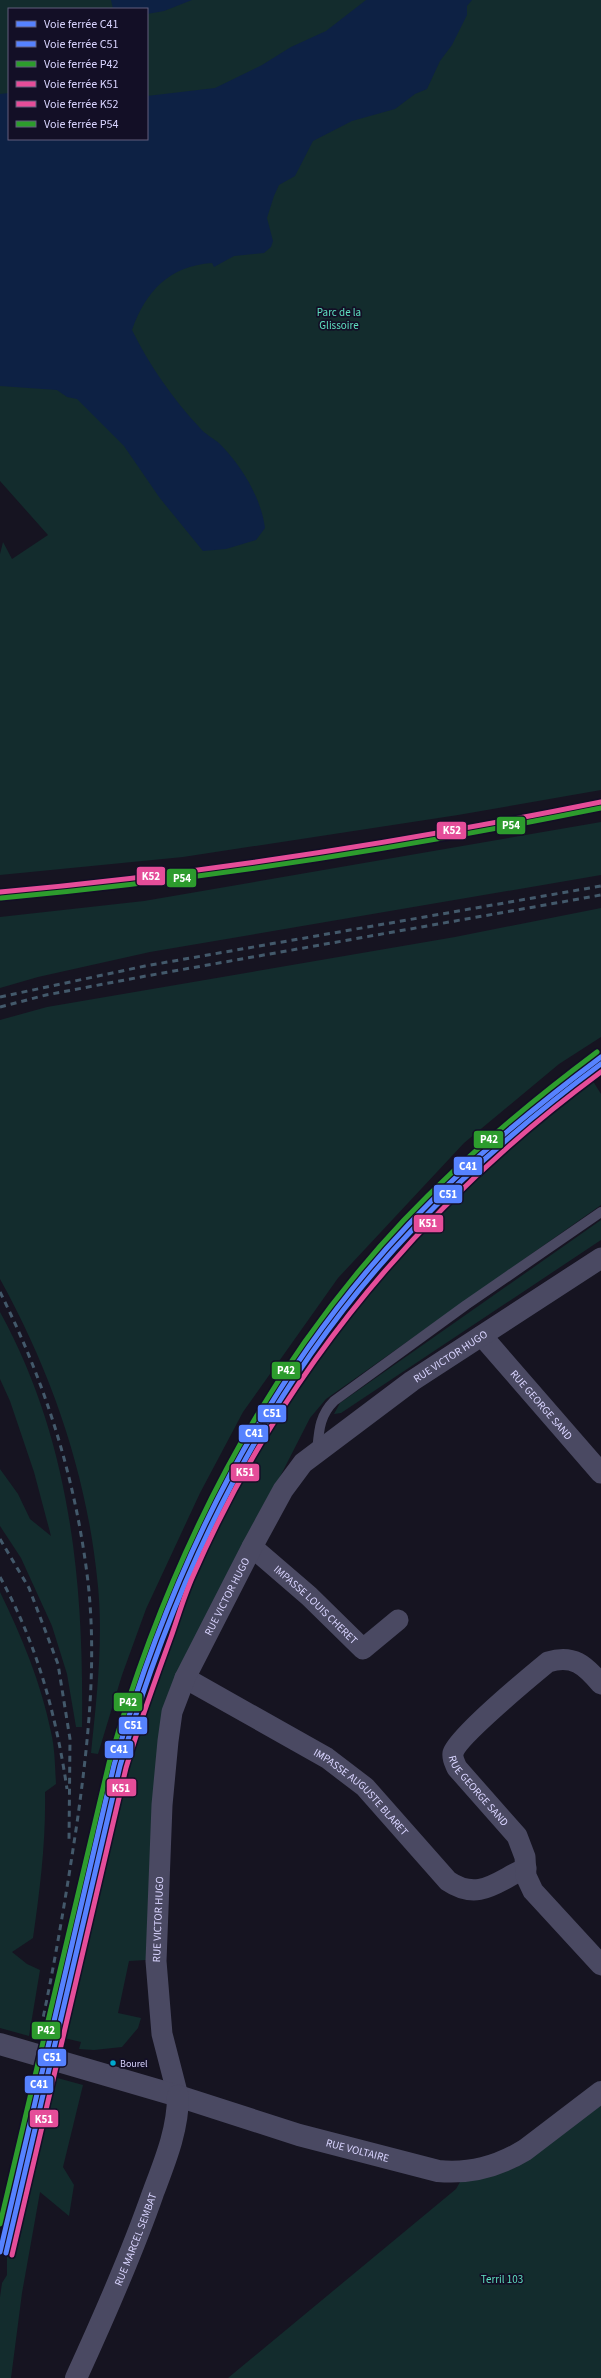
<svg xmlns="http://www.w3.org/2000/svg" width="601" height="2378" font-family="'Source Sans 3',sans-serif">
<rect width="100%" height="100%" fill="#161421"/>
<!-- green -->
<path fill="#132c2d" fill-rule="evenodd" d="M0,0H601V790L458,815L183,857L0,875V554L3,542L12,559L48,535L0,481ZM9,9H147V139H9Z
M601,822V875L150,952L38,977L0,988V917L144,901Z
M601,908V1037L559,1064L464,1143L338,1278L243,1412L200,1493L146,1609L122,1675L98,1754L91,1753C97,1695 104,1635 97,1577C86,1472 51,1371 0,1279V1020L47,1007L455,937Z
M591,1078L601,1094V1205L326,1399L310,1418L167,1698L146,1960L129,1961L118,2013L141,2018L138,2028L122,2047L94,2050L79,2049L81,2042L60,2037L127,1765L149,1689L174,1619L221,1514L284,1411L361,1301L454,1194Z
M601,1220V1240L341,1413L334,1414L340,1403Z
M0,1312C71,1441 84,1584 82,1727H76L67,1674L52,1626L21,1558L0,1526V1469L18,1494L30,1519L51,1536L34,1472L10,1401L0,1379Z
M0,1592C22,1637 41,1683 51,1732C55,1749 55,1767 56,1784L45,1792C46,1841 40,1890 33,1938L12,1952L27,1964L40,1970L29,2036L0,2028Z
M50,2076L83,2085L63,2167L74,2185L69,2216L40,2192L22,2293L11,2378H0V2297L2,2283L7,2275V2257L25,2165Z
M601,2105V2378H228L456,2189L460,2182L492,2176L517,2167Z"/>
<!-- water -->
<path fill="#0d2144" d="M111,0H192L164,11L147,14V9H113Z
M366,0H472L467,6V15L452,45L440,61L427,89L415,94L395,109L352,121L313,141L295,176L279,185L274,196L267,218L273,241L271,247L264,253L234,256L214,267L212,263C169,266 146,291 132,330C149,365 173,399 200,428C205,434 213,438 219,443C241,465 261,497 265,528L256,540L226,549L203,551L159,497L124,446L77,399L67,397L57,390L0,386V94L9,93V139H147V96L215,88L262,65L291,47L326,31Z"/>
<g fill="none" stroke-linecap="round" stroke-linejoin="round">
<!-- service -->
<path stroke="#4a4962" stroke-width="10" d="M317,1452C319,1431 319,1416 334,1401L466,1305L601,1212"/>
<!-- minor -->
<g stroke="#4a4962" stroke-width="21">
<path id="s1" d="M482,1336L601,1473"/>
<path id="s2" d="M252,1547L309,1596L363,1649L398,1620"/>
<path id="s3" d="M185,1678L327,1758L365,1787L448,1881C479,1902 497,1881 526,1868"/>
<path id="s4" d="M601,1684C585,1665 573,1654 548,1662C531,1676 457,1737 453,1753C452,1759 455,1763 457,1768L517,1836L525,1857L526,1876L533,1891L601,1965"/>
<path id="s5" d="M178,2096L162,2034L156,1961L162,1805L168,1741L172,1712L185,1678L252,1547L283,1490L303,1463L412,1381L601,1258"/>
</g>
<!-- tertiary -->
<g stroke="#4a4962" stroke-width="22">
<path id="s6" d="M0,2044L178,2096L299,2135L438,2171C470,2174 497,2167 525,2150L601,2092"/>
<path id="s7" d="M76,2378C104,2317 131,2256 153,2193C165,2161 178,2130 178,2096"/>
</g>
<!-- rail -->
<path stroke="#43596b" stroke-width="3" stroke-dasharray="6 5" stroke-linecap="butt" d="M0,997L145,966L601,886
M0,1007L46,995L146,976L601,895
M0,1292C46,1384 76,1480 88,1582C97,1663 88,1744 77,1823C67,1890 56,1957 42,2023
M0,1539L29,1588L58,1664L70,1739L69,1841
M0,1577C37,1644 56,1714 67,1789"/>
<!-- rail-1 casing -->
<g stroke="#130f26" stroke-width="8">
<path id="rail-1" d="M0,2252L114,1765C172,1565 264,1377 409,1224C467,1162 533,1108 601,1057"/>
</g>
<!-- rail-2 casing -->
<g stroke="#130f26" stroke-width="8">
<path id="rail-2" d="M6,2253L120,1766C178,1568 270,1378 414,1228C471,1168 534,1114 601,1064"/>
</g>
<!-- rail-3 casing -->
<g stroke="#130f26" stroke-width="8">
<path id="rail-3" d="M0,2224L109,1763C167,1562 259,1374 404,1220C463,1158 529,1103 597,1052"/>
</g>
<!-- rail-4 casing -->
<g stroke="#130f26" stroke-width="8">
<path id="rail-4" d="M12,2255L126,1768C139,1724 155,1681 171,1637C178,1617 184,1596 193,1576C283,1370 421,1205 601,1072"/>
</g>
<!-- rail-5 casing -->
<g stroke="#130f26" stroke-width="8">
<path id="rail-5" d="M0,892C201,874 403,842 601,802"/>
</g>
<!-- rail-6 casing -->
<g stroke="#130f26" stroke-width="8">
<path id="rail-6" d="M1,898C202,880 403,848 601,808"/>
</g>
<!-- rail-1 -->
<use href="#rail-1" stroke="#5682ff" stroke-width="5"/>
<!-- rail-2 -->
<use href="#rail-2" stroke="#5682ff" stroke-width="5"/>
<!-- rail-3 -->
<use href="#rail-3" stroke="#2d9c2d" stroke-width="5"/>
<!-- rail-4 -->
<use href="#rail-4" stroke="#e54d99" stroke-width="5"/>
<!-- rail-5 -->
<use href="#rail-5" stroke="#e54d99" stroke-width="5"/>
<!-- rail-6 -->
<use href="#rail-6" stroke="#2d9c2d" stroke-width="5"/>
</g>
<!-- markers -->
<circle fill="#00a9ce" stroke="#130f26" stroke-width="1.5" cx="113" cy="2063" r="3.5"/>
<g text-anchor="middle" stroke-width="3.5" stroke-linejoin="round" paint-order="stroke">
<!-- bus labels -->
<g font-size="10" fill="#d9d4ff" stroke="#130f26" text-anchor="start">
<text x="120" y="2067">Bourel</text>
</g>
<!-- park labels -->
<g font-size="11" fill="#5fe0c0" stroke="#130f26">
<text x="339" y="316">Parc de la<tspan x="339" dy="13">Glissoire</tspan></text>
<text x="502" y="2283">Terril 103</text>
</g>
<!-- street labels -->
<g font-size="11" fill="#d9d4ff" stroke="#130f26">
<text dy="4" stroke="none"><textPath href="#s5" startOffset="851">RUE VICTOR HUGO</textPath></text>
<text dy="4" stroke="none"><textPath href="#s1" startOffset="91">RUE GEORGE SAND</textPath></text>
<text dy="4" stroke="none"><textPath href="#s5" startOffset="515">RUE VICTOR HUGO</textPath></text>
<text dy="4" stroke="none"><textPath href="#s2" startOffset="86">IMPASSE LOUIS CHERET</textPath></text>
<text dy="4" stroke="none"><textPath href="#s4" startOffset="241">RUE GEORGE SAND</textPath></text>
<text dy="4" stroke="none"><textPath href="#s3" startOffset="211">IMPASSE AUGUSTE BLARET</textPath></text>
<text dy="4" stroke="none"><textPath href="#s5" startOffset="179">RUE VICTOR HUGO</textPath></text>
<text dy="4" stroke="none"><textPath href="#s6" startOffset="373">RUE VOLTAIRE</textPath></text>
<text dy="4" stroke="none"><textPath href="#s7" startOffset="151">RUE MARCEL SEMBAT</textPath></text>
</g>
</g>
<g stroke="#130f26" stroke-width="1.5">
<rect x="496" y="816" width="30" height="19" rx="4" fill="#2d9c2d"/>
<rect x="436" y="821" width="31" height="19" rx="4" fill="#e54d99"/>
<rect x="136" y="866" width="30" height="20" rx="4" fill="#e54d99"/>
<rect x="166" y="868" width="31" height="20" rx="4" fill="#2d9c2d"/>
<rect x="473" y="1130" width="31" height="19" rx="4" fill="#2d9c2d"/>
<rect x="453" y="1156" width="30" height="20" rx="4" fill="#5682ff"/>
<rect x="433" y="1184" width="30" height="20" rx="4" fill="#5682ff"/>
<rect x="413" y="1214" width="31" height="19" rx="4" fill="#e54d99"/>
<rect x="271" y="1361" width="30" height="19" rx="4" fill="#2d9c2d"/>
<rect x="257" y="1404" width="30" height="19" rx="4" fill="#5682ff"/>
<rect x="238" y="1424" width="31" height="19" rx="4" fill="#5682ff"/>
<rect x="230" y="1463" width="30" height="19" rx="4" fill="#e54d99"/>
<rect x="113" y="1692" width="30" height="20" rx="4" fill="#2d9c2d"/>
<rect x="118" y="1716" width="30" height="19" rx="4" fill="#5682ff"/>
<rect x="104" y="1740" width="30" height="19" rx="4" fill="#5682ff"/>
<rect x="106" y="1778" width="31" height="19" rx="4" fill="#e54d99"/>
<rect x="31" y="2021" width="30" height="19" rx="4" fill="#2d9c2d"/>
<rect x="37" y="2048" width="30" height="19" rx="4" fill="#5682ff"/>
<rect x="24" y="2075" width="30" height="19" rx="4" fill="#5682ff"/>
<rect x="29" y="2109" width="30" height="19" rx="4" fill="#e54d99"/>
</g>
<g font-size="11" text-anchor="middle" font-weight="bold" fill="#fff">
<text x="511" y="829">P54</text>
<text x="452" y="834">K52</text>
<text x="151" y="880">K52</text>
<text x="182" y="882">P54</text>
<text x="489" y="1143">P42</text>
<text x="468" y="1170">C41</text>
<text x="448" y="1198">C51</text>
<text x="428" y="1227">K51</text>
<text x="286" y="1374">P42</text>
<text x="272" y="1417">C51</text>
<text x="254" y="1437">C41</text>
<text x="245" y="1476">K51</text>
<text x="128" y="1706">P42</text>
<text x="133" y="1729">C51</text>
<text x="119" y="1753">C41</text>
<text x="121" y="1792">K51</text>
<text x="46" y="2034">P42</text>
<text x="52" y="2061">C51</text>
<text x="39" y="2088">C41</text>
<text x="44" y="2123">K51</text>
</g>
<!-- legend -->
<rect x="8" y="8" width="140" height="132" fill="#130f26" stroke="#625e7d"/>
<rect x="16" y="21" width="20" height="6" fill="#5682ff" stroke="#625e7d"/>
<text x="44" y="28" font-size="12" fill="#d9d4ff">Voie ferrée C41</text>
<rect x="16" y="41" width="20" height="6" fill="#5682ff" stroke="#625e7d"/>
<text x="44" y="48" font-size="12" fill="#d9d4ff">Voie ferrée C51</text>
<rect x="16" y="61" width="20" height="6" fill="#2d9c2d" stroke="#625e7d"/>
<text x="44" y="68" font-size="12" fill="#d9d4ff">Voie ferrée P42</text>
<rect x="16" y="81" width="20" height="6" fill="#e54d99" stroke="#625e7d"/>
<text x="44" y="88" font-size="12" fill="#d9d4ff">Voie ferrée K51</text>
<rect x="16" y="101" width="20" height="6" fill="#e54d99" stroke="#625e7d"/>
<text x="44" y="108" font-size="12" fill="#d9d4ff">Voie ferrée K52</text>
<rect x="16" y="121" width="20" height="6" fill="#2d9c2d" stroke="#625e7d"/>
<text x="44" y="128" font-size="12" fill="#d9d4ff">Voie ferrée P54</text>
</svg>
